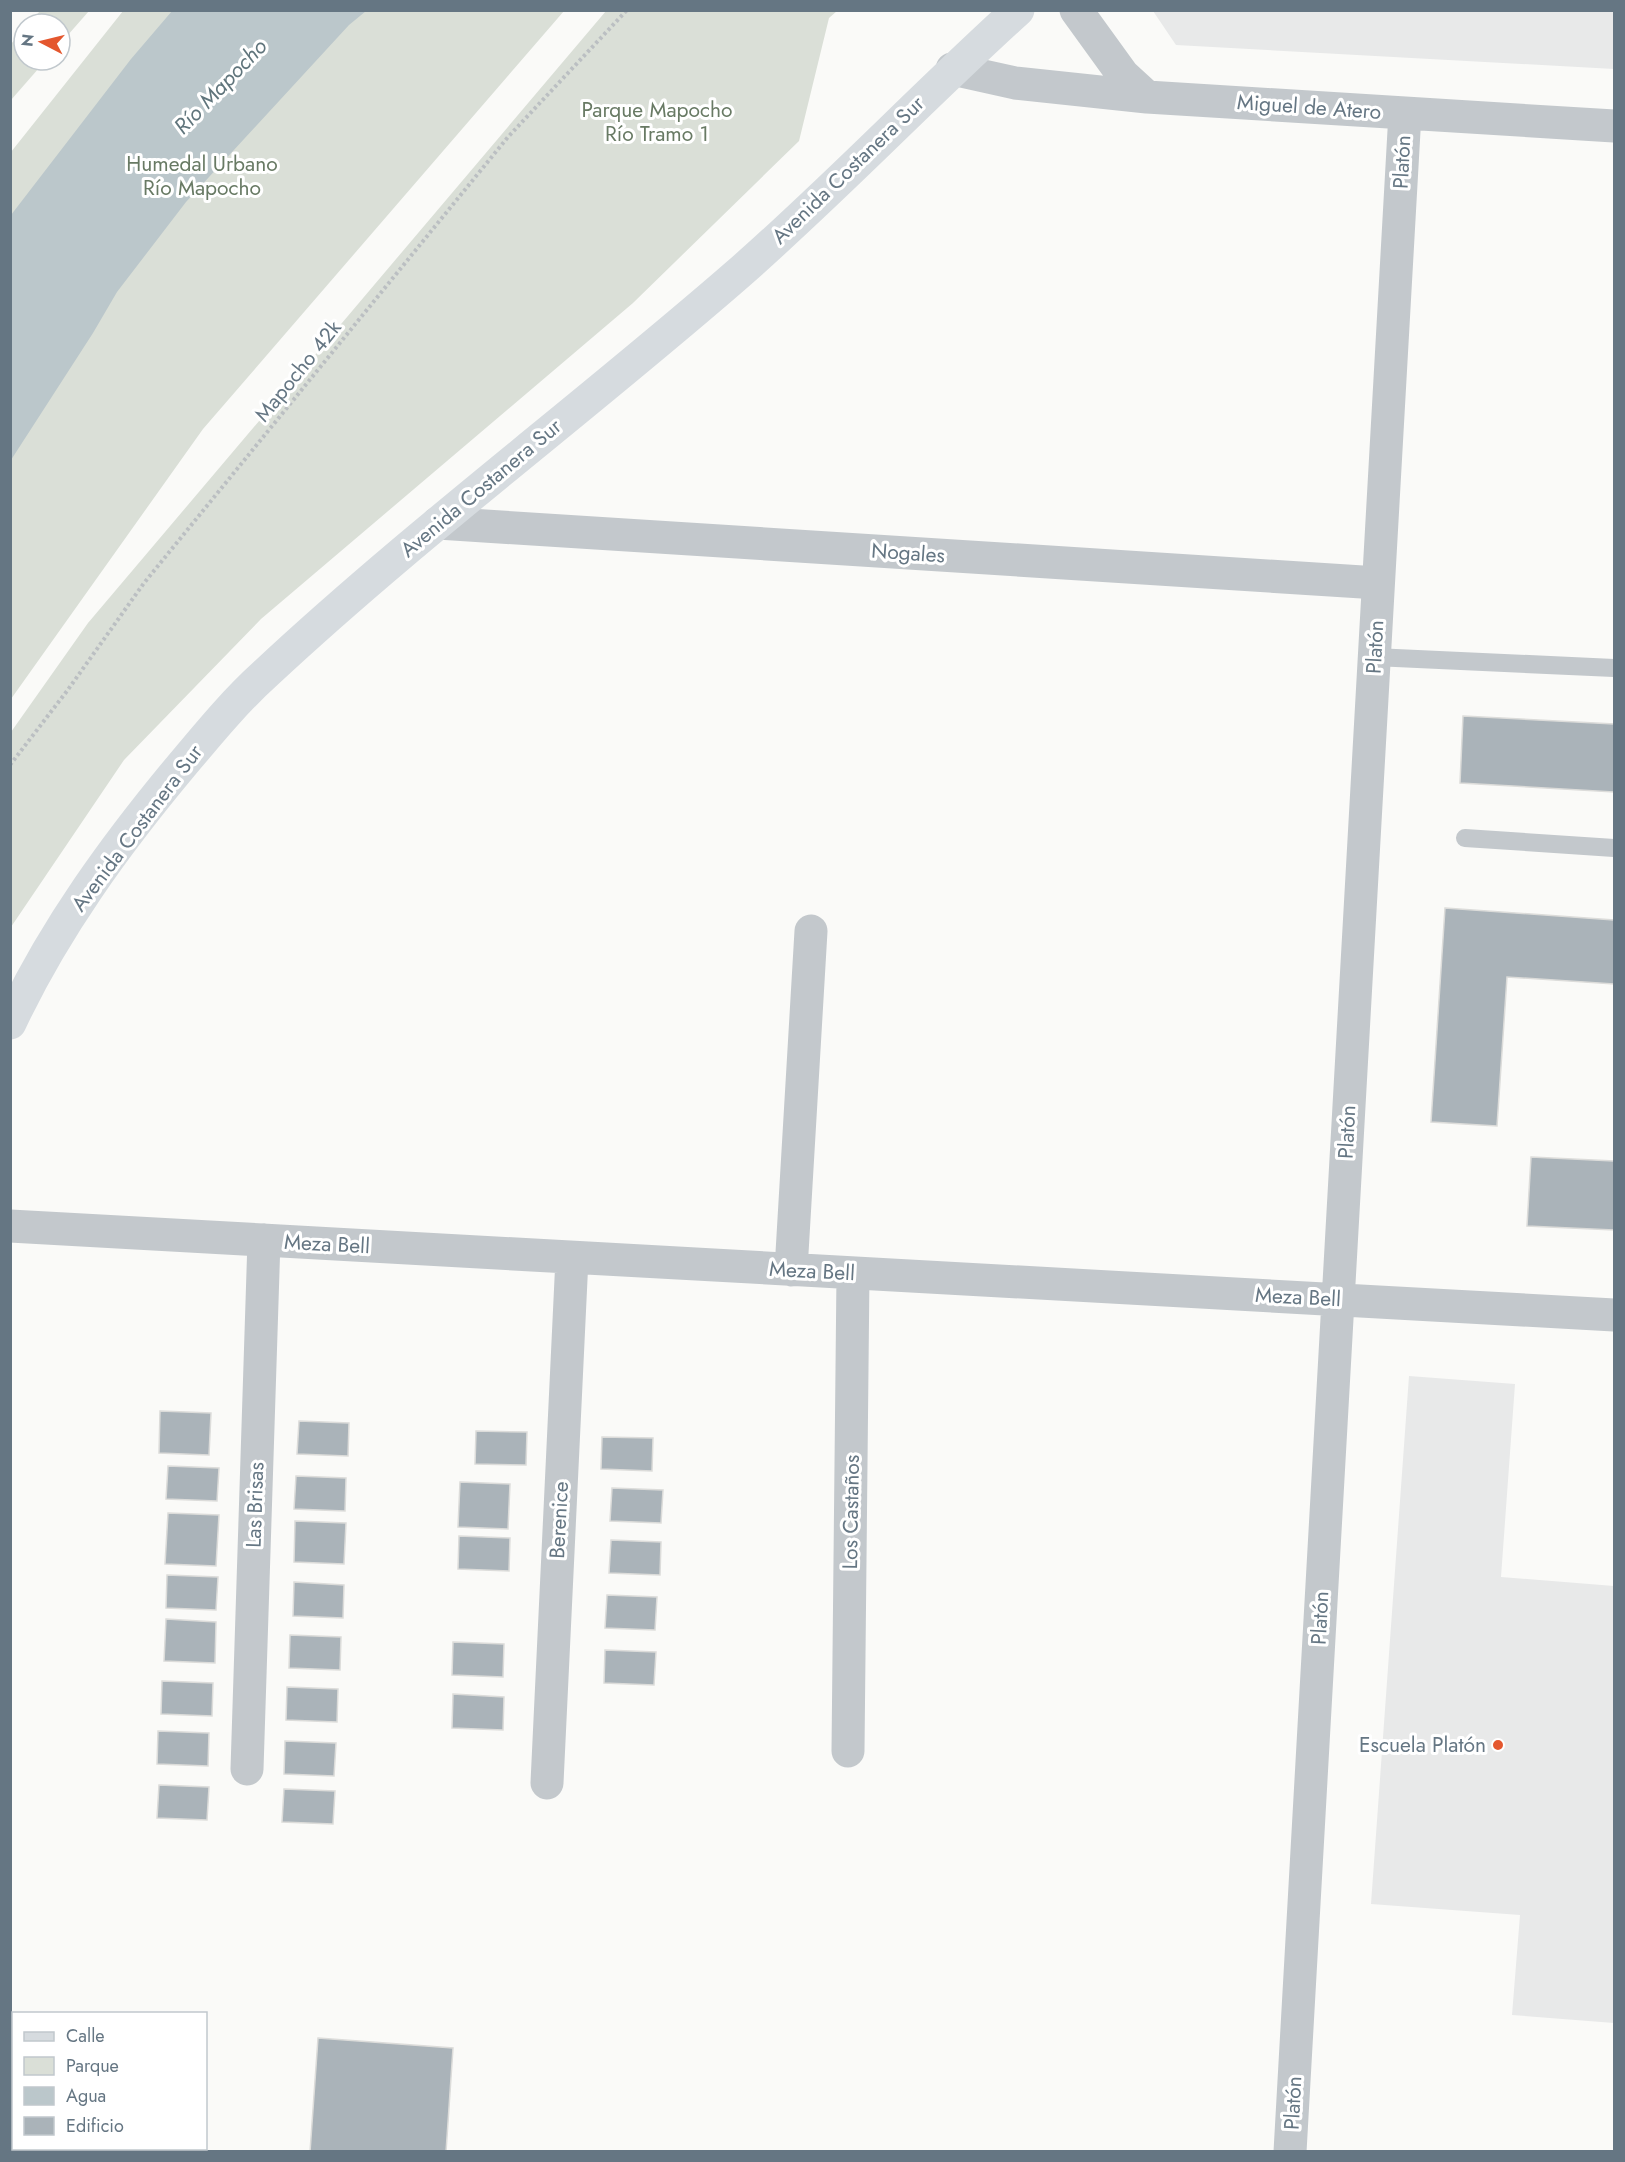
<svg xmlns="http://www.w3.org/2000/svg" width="1625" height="2162" font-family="Jost,sans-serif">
<rect width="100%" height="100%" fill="#fafaf8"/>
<!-- built -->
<path fill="#e8e9e9" d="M1153,11H1614V69L1176,45Z
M1409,1376L1515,1384L1501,1577L1614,1586V2023L1512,2015L1520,1915L1371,1904Z"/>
<!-- green -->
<path fill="#dadfd7" d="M41,10H89V11L60,44V24H28Z
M123,11H564L203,429L11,699V152Z
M606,11H837L829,18L799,141L633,303L261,619L124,760L11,927V732L88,623Z
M24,29V60H46L11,100V44Z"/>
<!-- water -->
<path fill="#bbc7cb" d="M172,11H366L349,25L186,202L117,292L93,333L11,460V215L131,59Z"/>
<!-- building -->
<path fill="#aab3b9" stroke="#dcdcda" stroke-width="1.5" d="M1463,716L1614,724V792L1460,783Z
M1445,908L1614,920V984L1507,977L1497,1126L1431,1122Z
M1531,1157L1614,1161V1230L1527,1226Z
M160,1411L211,1413L209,1455L159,1453Z
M299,1421L349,1423L348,1456L297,1454Z
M476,1431L527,1432L526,1465L475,1464Z
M602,1437L653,1438L652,1471L601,1469Z
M168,1466L219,1468L217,1501L166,1499Z
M296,1476L346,1478L345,1511L294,1509Z
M460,1482L510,1484L508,1529L458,1527Z
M612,1488L663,1490L661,1523L610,1521Z
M168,1513L219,1515L216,1566L165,1564Z
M295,1521L346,1523L344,1564L294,1562Z
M459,1536L510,1538L509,1571L458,1569Z
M611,1540L661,1542L660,1575L609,1573Z
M167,1575L218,1577L216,1610L166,1608Z
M294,1582L344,1585L343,1618L293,1616Z
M607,1595L657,1597L655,1630L605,1628Z
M166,1619L216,1622L215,1663L164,1661Z
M290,1635L341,1637L340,1670L289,1668Z
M453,1642L504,1644L503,1677L452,1675Z
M605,1650L656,1652L654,1685L604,1683Z
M162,1681L213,1683L212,1716L161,1714Z
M287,1687L338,1689L337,1722L286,1720Z
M453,1694L504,1697L503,1730L452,1728Z
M158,1731L209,1733L208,1766L157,1764Z
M285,1741L336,1743L334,1776L284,1774Z
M159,1785L209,1787L207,1820L157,1818Z
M284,1789L335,1791L333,1824L282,1822Z
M318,2038L453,2048L446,2152H310Z"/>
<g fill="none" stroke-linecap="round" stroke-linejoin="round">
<!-- path -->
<path stroke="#bbbfc2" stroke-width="4" stroke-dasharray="3 3" stroke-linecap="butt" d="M10,765L67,691L144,583L508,137L627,10"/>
<!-- lane -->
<path stroke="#c3c8cc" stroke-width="18" d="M1374,657L1614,668
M1465,838L1614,848"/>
<!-- street -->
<path stroke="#c3c8cc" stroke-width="33" d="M1076,10L1123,75L1147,97
M952,69L1015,83L1147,97L1614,126
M438,523L1378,583
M10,1226L1614,1315
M791,1270L811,931
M848,1751L853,1273
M247,1769L264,1240
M547,1783L572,1258
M1290,2152L1405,113"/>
<!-- secondary -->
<path stroke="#d6dbdf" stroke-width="33" d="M10,1023C54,929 116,844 182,765C208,734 235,701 265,674C416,533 583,409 739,273C835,189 923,96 1018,10"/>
</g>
<!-- markers -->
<circle fill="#e4572e" stroke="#fff" stroke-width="2" cx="1498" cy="1745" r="6"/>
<g text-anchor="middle" stroke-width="6" stroke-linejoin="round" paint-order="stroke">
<!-- street labels -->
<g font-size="21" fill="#657683" stroke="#fff">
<text transform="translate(1309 107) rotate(4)" y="7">Miguel de Atero</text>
<text transform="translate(1402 162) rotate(-87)" y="7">Platón</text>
<text transform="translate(848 170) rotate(-44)" y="7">Avenida Costanera Sur</text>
<text transform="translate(298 371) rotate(-51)" y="7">Mapocho 42k</text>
<text transform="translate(481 488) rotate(-40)" y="7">Avenida Costanera Sur</text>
<text transform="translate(908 553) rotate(4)" y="7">Nogales</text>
<text transform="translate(1375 647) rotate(-87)" y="7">Platón</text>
<text transform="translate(137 828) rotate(-53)" y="7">Avenida Costanera Sur</text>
<text transform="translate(1347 1132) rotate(-87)" y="7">Platón</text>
<text transform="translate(327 1244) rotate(3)" y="7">Meza Bell</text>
<text transform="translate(812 1271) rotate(3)" y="7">Meza Bell</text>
<text transform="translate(1298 1297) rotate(3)" y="7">Meza Bell</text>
<text transform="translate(255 1505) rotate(-88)" y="7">Las Brisas</text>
<text transform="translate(851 1512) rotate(-89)" y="7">Los Castaños</text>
<text transform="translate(559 1520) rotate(-87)" y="7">Berenice</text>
<text transform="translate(1320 1618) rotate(-87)" y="7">Platón</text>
<text transform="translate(1293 2103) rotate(-87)" y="7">Platón</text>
</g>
<!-- park labels -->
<g font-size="21" fill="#687a64" stroke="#fff">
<text x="657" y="117">Parque Mapocho<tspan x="657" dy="24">Río Tramo 1</tspan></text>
<text x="202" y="171">Humedal Urbano<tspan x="202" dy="24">Río Mapocho</tspan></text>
</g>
<!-- poi labels -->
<g font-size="21" fill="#657683" stroke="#fff" text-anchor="end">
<text x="1486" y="1752">Escuela Platón</text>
</g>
<!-- water labels -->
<g font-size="22" font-style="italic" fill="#60757c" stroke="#fff">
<text transform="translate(220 86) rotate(-46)" y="8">Río Mapocho</text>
</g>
</g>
<!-- border -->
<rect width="1625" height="2162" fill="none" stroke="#657683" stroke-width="24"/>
<!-- legend -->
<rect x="12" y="2012" width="195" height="138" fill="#ffffff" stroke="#c1c8cd" stroke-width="1.5"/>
<rect x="24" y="2032" width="30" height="9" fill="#d6dbdf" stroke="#c1c8cd" stroke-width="1.5"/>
<text x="66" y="2042" font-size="18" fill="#657683">Calle</text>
<rect x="24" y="2057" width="30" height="18" fill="#dadfd7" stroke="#c1c8cd" stroke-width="1.5"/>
<text x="66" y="2072" font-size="18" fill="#657683">Parque</text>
<rect x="24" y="2087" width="30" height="18" fill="#bbc7cb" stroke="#c1c8cd" stroke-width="1.5"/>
<text x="66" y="2102" font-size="18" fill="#657683">Agua</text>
<rect x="24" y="2117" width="30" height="18" fill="#aab3b9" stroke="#c1c8cd" stroke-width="1.5"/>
<text x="66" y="2132" font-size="18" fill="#657683">Edificio</text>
<!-- north arrow -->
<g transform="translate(42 42) rotate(277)"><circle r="28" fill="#ffffff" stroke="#c1c8cd" stroke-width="1.5"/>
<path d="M0-4.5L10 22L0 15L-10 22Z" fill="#e4572e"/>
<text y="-9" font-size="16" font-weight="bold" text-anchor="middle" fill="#657683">N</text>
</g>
</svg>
